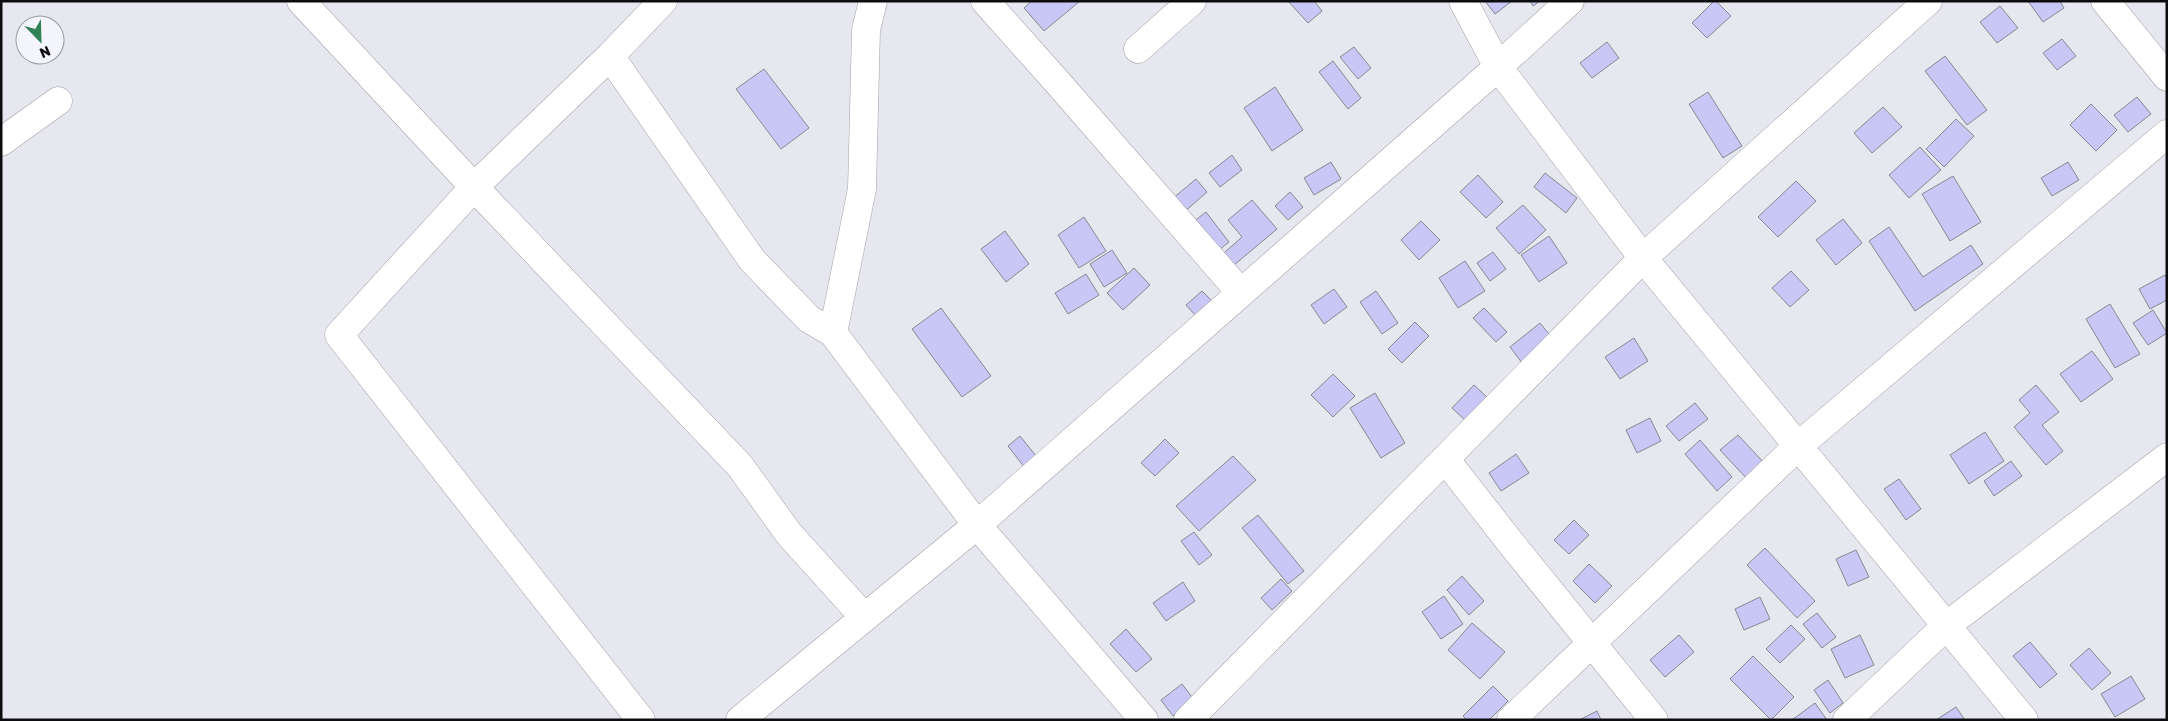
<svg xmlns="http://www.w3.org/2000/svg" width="2168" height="721" font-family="Rubik,sans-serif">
<rect width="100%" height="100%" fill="#e7e7ef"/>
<!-- building -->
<path fill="#c9c7f5" stroke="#888890" d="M1032,1H1080L1044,31L1024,8Z
M1288,1H1314L1322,11L1308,23Z
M1485,1H1512L1495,14Z
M1530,1H1540L1533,6Z
M1714,1H1716L1731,16L1707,38L1692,23Z
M2028,1H2060L2064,8L2043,22Z
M2000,6L2018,28L1997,43L1980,22Z
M2062,39L2076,56L2057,70L2043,53Z
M1607,42L1619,58L1592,78L1580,63Z
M1354,47L1371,68L1358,79L1340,57Z
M1945,56L1987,110L1967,125L1925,71Z
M1333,61L1361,98L1348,109L1319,72Z
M764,69L809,128L781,149L736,89Z
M1275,87L1303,130L1272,151L1244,108Z
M1708,92L1742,146L1723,158L1689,104Z
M2137,97L2151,114L2128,132L2114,115Z
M2091,104L2117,130L2096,151L2070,125Z
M1883,107L1902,127L1872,153L1854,133Z
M1956,119L1974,136L1944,167L1926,149Z
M1920,147L1941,170L1909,198L1889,175Z
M1232,155L1242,170L1220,187L1209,173Z
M1331,162L1341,179L1314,195L1304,178Z
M2068,162L2079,180L2052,196L2041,178Z
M1545,173L1577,198L1566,213L1534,187Z
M1478,175L1503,202L1486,218L1460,192Z
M1953,176L1981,222L1950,241L1922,194Z
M1196,179L1207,192L1183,213L1172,199Z
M1796,181L1816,201L1778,237L1758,217Z
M1290,192L1303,207L1288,220L1275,206Z
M1252,200L1277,229L1227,271L1217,259L1242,237L1228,220Z
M1523,205L1546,230L1519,254L1496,228Z
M1206,212L1229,242L1213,255L1189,225Z
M1084,217L1106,251L1079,268L1058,235Z
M1843,219L1862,243L1836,265L1816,240Z
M1421,221L1440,240L1419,260L1401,240Z
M1889,227L1923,277L1971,245L1983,264L1915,311L1869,241Z
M1005,231L1029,264L1006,282L981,249Z
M1549,236L1567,263L1539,282L1521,255Z
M1112,250L1127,273L1104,287L1090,264Z
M1493,252L1506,269L1490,281L1477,263Z
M1465,261L1485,291L1458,308L1439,278Z
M1134,268L1150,285L1123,310L1107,293Z
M1791,271L1809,290L1790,307L1772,288Z
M1086,274L1099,295L1068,314L1055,293Z
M2165,275L2167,279V300L2150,309L2139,289Z
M1334,289L1347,307L1324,324L1311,305Z
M1202,291L1213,302L1197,317L1186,305Z
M1376,291L1398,323L1382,334L1360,302Z
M2110,304L2140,354L2115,368L2086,319Z
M941,308L991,376L962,397L912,329Z
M1484,308L1507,332L1496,342L1473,318Z
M2153,310L2167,333L2148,345L2133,323Z
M1415,322L1429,336L1402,363L1388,349Z
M1540,323L1553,339L1522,363L1510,347Z
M1634,338L1648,361L1620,379L1605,357Z
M2092,351L2113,379L2081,402L2060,374Z
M1333,374L1355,396L1333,417L1311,395Z
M1474,385L1488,398L1466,421L1452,408Z
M2036,385L2059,412L2042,425L2063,451L2046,465L2014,427L2030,413L2019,400Z
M1375,393L1405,443L1381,458L1350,408Z
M1695,403L1708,419L1679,441L1666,426Z
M1650,418L1661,441L1637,453L1626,430Z
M1985,432L2004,461L1969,484L1950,455Z
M1738,435L1766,465L1749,481L1720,450Z
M1020,436L1041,462L1028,472L1008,446Z
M1165,439L1179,453L1155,476L1141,463Z
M1700,440L1732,477L1717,491L1685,454Z
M1516,454L1529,473L1501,491L1489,473Z
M1233,456L1256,480L1199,531L1176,506Z
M2011,461L2022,476L1994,496L1984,481Z
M1899,479L1921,509L1906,520L1884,489Z
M1258,515L1304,571L1288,584L1242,528Z
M1574,520L1589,535L1569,554L1554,540Z
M1194,532L1212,555L1199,565L1181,541Z
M1765,548L1815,601L1797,618L1747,565Z
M1856,550L1869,577L1848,586L1836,559Z
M1589,564L1612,586L1595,603L1573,581Z
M1462,576L1484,601L1469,615L1447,590Z
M1281,579L1292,591L1272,610L1261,598Z
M1183,582L1195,601L1166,621L1153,603Z
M1444,596L1463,624L1441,639L1422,612Z
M1760,597L1770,619L1744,630L1735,609Z
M1817,613L1836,637L1822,648L1803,624Z
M1472,623L1505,652L1480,679L1448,650Z
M1791,625L1805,639L1780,663L1766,649Z
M1126,629L1152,659L1136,672L1110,644Z
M1679,635L1694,652L1665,677L1650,660Z
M1860,635L1874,665L1845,678L1831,649Z
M2030,642L2057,674L2040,688L2013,656Z
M2089,648L2111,673L2092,690L2070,665Z
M1753,656L1794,697L1771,720L1730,679Z
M2131,676L2145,699L2115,717L2101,694Z
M1828,680L1843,703L1830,713L1814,690Z
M1182,684L1195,701L1173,716L1161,700Z
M1493,686L1508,701L1489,720H1467L1463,716Z
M1815,703L1827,720H1792Z
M1956,707L1965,720H1936Z
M1597,711L1601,720H1579Z"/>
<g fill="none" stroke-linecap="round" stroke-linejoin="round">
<!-- minor casing -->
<g stroke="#a1a0a8" stroke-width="29">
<path id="minor" d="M301,1L474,187L740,466L789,534L864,617
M985,1L1059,84L1241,293
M1463,1L1498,67L1643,258L2024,720
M2105,1L2167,77
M1138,49L1192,1
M610,56L752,260L809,319L833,333L977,525L1144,720
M1,142L58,101
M833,333L862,189L866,30L873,1
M1445,459L1514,547L1654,720
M641,720L339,335L474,187L610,56L663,1
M740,720L977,525L1498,67L1570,1
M1188,720L1643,258L1928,1
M1511,720L1798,446L2167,134
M1847,720L1946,626L2167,457"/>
</g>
<!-- minor -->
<use href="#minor" stroke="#fff" stroke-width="28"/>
</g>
<!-- border -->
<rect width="2168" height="721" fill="none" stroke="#0d0d10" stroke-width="5"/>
<!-- north arrow -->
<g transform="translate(40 40) rotate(157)"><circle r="24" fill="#f4f4fc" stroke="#98989e"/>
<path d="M0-4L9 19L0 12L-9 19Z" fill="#318253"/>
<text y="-8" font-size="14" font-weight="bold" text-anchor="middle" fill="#0d0d10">N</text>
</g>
</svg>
